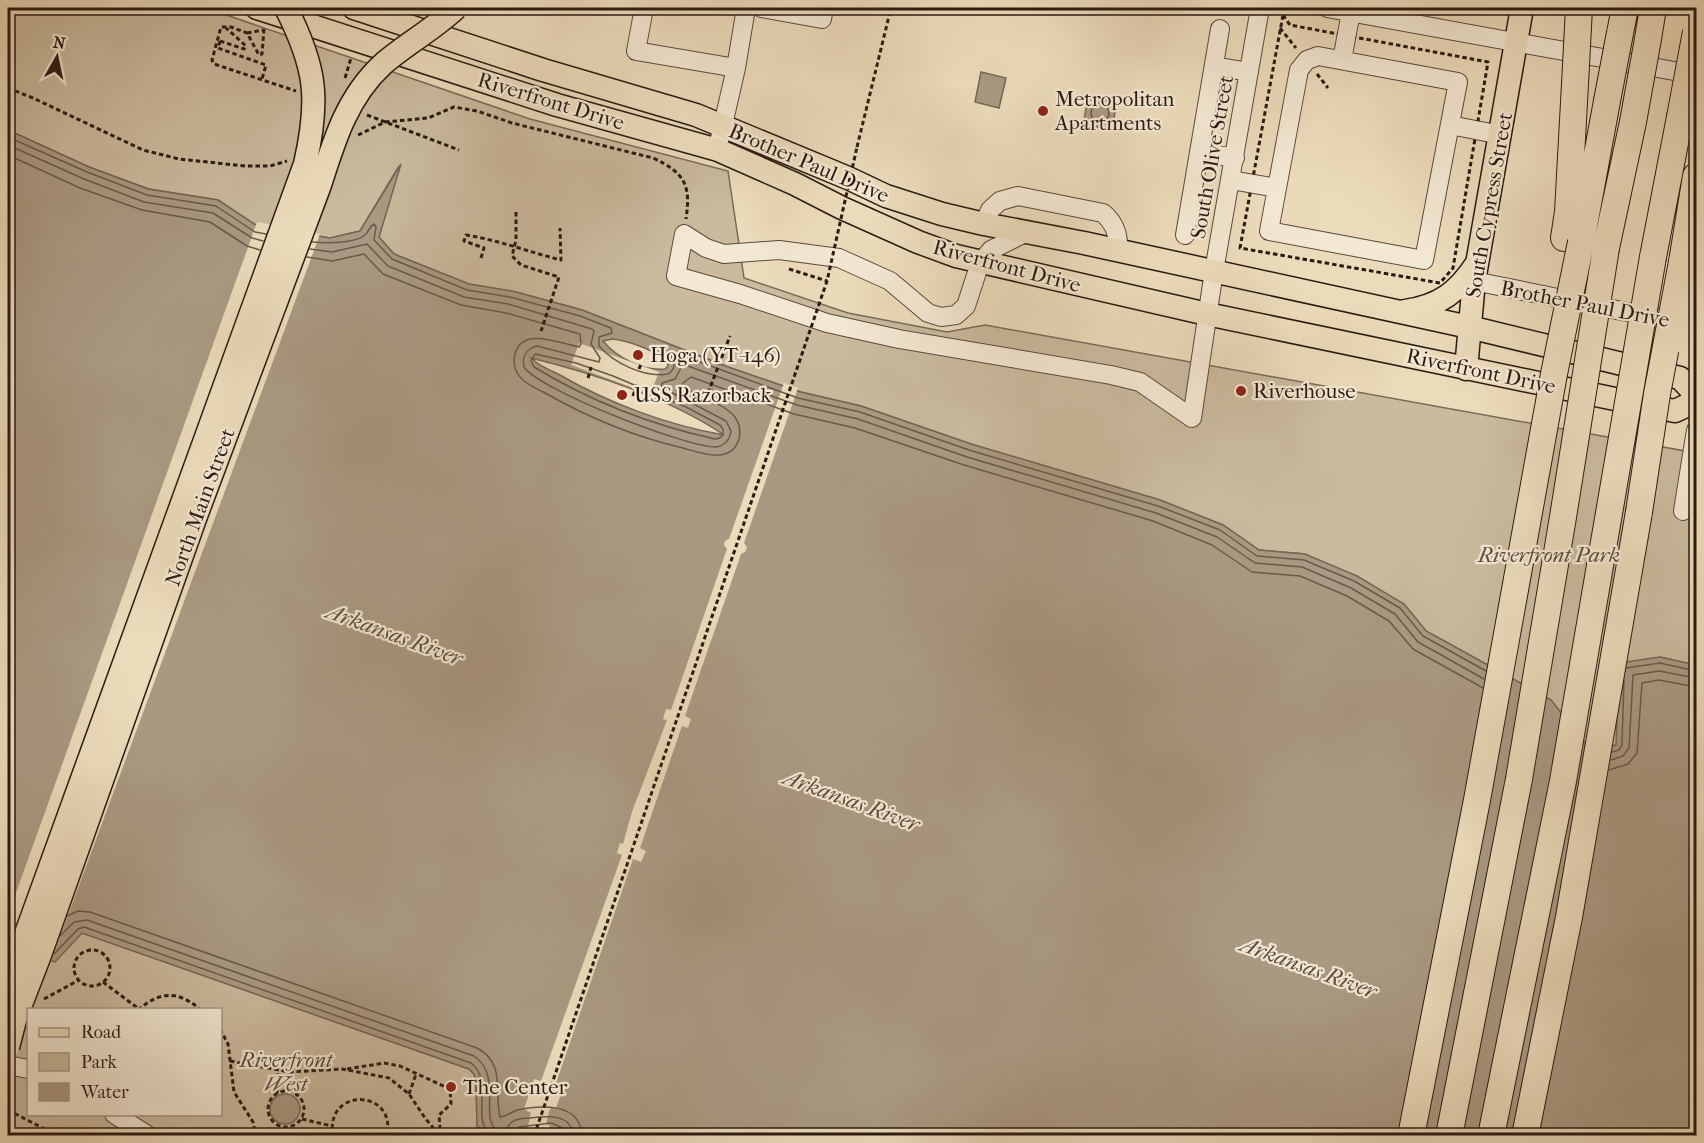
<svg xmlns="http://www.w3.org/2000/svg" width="1704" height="1143" font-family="'IM FELL French Canon',serif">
<rect width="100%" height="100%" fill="#ecdbbb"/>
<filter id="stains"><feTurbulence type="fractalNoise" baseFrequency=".00333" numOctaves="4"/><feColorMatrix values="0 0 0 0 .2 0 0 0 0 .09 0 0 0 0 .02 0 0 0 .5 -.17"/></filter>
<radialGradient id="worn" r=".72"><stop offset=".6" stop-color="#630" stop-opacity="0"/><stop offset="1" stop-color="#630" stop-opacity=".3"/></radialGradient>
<!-- green -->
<path fill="#cbba9e" stroke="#7a6a58" stroke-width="1.5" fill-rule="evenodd" d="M8,8H206L530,119L728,171L744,278L848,313L947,332L985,325L1696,453V665L1660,657L1616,745L1606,748L1584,742L1551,700L1426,631L1404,604L1305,554L1259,550L1223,525L1160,500L971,444L861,406L801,392L728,367L582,310L516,292L469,284L394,254L379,237L399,166L360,231L330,238L259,227L218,200L149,189L89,167L8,130Z
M78,931L469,1069L474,1074L476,1081L477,1126L487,1135L35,1136L8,1125V947ZM28,1010H220V1114H28Z
M551,1129L562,1135L503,1136Z"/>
<!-- water -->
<path fill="#aa9982" stroke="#776656" stroke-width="1.5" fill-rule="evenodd" d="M981,72L1006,78L999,108L975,102Z
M1088,97L1117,102L1112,129L1083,125Z
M8,130L89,167L148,189L218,200L259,227L330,238L360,231L401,164L379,237L394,254L469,284L512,291L582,310L728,367L800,392L861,406L971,444L1160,500L1223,525L1259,550L1305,554L1357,576L1404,604L1426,631L1551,700L1584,742L1605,748L1616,745L1619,663L1660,657L1696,665V1135L562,1136C540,1116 494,1143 477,1126L476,1081L474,1074L469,1069L82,933L55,962L8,947ZM612,339C631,341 649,349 666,359L668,366L665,369C643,371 617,358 603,341ZM531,358C593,373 671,399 724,435C667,425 608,403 558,374C549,370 537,364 531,358Z
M270 1109a15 15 0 1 1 30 0a15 15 0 1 1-30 0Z"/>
<!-- pier -->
<path fill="#ecdbbb" d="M257,222L320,234L50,964L8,950V915Z
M579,343L659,372L650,394L571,365Z
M784,383L798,388L744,543L747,547L745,552L741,554L685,716L691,719L688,728L682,726L640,848L646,851L641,862L633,859L555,1086L557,1087L556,1092L561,1094L556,1108L551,1107L549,1111L546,1124L550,1126L547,1133L526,1135L531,1113L524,1109L534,1079L541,1081L622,855L617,853L620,843L623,844L632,812L667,720L663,719L666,709L671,710L727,549L724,545L725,541L729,539Z"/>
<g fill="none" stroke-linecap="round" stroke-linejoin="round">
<!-- shore -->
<path stroke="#6a5a4a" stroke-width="1.5" d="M1091 113a9 9 0 1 1 18 0a9 9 0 1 1-18 0Z
M8,137L87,172L147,195L216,206L255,232L266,234
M8,145L84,179L144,202L213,213L252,238L263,241
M8,155L80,188L142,210L210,222L247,246L260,250
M312,242C325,243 355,244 365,235C369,231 369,227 374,224L376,227L374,240L392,259L467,290L510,297L580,316L611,328L612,333L599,337V346C614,363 644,378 668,374C676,369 675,363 671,356L675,353L798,398L860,412L969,450L1158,506L1220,530L1257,556L1304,560L1354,581L1400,608L1423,636L1486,671
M310,249L332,252L367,244L388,266L464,297L508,304L592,329L594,331L591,344L600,358L599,362L537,346C526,349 522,357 524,367C539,390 688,448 716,447C725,446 730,439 731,431L726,421L661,387L662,383L675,379L682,366L685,365L797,405L858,419L967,457L1156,513L1217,537L1255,563L1302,567L1351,588L1395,614L1418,642L1484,679
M307,257L332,261L364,254L383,274L461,305L506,313L580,334L581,344L579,347C559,343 517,324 514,360C514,368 517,375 523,380C530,386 539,390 547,394C589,418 636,437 683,448C701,453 731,465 739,439C741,431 739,423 735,417C726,405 697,394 683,388L682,384L691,377L794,414L855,428L964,465L1153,521L1212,545L1252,572L1300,576L1347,596L1389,621L1413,649L1483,688
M535,354L576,363L613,376L686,407L720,425L723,429C724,435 721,439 715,439C651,425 590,401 534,367L531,361Z
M1626,668L1660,663L1696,671
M1612,752L1619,750L1622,745L1624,680
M1611,760L1623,756L1629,748L1633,675L1659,671L1696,678
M1609,770L1628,764L1637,753L1642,683L1659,680L1696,687
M67,916L78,911L90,912L477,1048C506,1063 494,1092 500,1117C506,1117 511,1112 517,1110C540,1105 581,1102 582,1136
M60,936L74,922L87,920L474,1056C495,1070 488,1096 490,1118C491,1125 496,1128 496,1136
M54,954L78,929L84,927L471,1063C490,1078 478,1102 483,1123C484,1128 488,1130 489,1136
M506,1136C507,1130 507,1126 512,1122C517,1118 524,1118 530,1118C546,1116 572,1113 573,1136
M514,1136L515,1130L519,1127L551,1123L563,1128L566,1136"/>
<!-- minor casing -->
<g stroke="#5a4a3d" stroke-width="20">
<path id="minor" d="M644,8L636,51L736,68
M761,8L822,19L824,8
M1327,8L1696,75
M1318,56L1458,82L1424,260L1269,231L1299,70L1307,60Z
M1342,60L1351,12
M1214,66L1249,72
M1450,125L1501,135
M720,138L736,68L746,8
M1199,152L1235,158
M1231,180L1277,188
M984,224L990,210L1000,201L1018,196L1103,213C1115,223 1119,235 1118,250
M1027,232L991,250L980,263L966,306L956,315L941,317L928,313L890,281L839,258L779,250L724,254L706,248L684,234L676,276L740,294L827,323L899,339L1111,375L1140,382L1192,418L1214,271L1260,8
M1185,235L1220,29
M1474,281L1681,323
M1683,511L1696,430
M8,1065L28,1069
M114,1114L149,1136"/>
</g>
<!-- major casing -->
<g stroke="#2a1a13" stroke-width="25">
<path id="major" d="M257,8L557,105L718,150L795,184L842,208L918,242L956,256L1207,314L1634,403L1675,411L1696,401
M354,8L543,70L696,115L848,178L886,196L942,214L984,224L1084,243L1469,327L1680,378L1696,395
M1405,311C1440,306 1458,292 1477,263
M1466,369L1474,281L1522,8"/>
</g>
<!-- highway casing -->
<g stroke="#2a1a13" stroke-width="28">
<path id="highway" d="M1620,33L1625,8
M1648,39L1653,8
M1564,238L1568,212L1575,84
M1581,242L1607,101
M1606,248L1633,122
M1653,257L1680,117
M1682,262L1696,176
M1525,1136L1569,917L1639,512"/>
</g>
<!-- path -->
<path stroke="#2a1a13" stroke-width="3" stroke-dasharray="4.5 3" stroke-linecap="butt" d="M1474,8L1478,14
M1283,15L1290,25L1488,62L1453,268L1440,283L1240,248Z
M1280,28L1296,48
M264,29L262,54L259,55L247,33L231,27H221L212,60L214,64L296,91
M247,33L263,30
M220,41L218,48L266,65L262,79
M220,41L244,49L246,46L226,28
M1317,74L1328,88
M345,78L351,58
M8,88L33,98L143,150L179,159L245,166H270L287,161
M367,115L459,150
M358,135L385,122L428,118L454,107L477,111L512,123L653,158C685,173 691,185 686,219
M857,147L891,8
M516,212V240L512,256L521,265L559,277L541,331
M481,258L484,248L464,241L466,235C498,240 529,252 561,260L560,228
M789,269L827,281
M639,369L641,364
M588,378L591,367
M708,393L730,336
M633,396L637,384
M74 968a18 18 0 1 1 36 0a18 18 0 1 1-36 0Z
M103,982L139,1009
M44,999L79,980
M138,1010C161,990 179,991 201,1010
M220,1029L228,1044L234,1092L253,1122L256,1136
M230,1061L290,1072L342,1069L389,1078L409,1094L425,1118L440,1136
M347,1069L384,1063L400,1066L450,1089L451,1104L439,1115L440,1127L438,1132
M268 1109a18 18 0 1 1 36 0a18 18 0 1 1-36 0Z
M277,1093L278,1071
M409,1094L416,1074
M8,1110L58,1136
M302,1119L332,1126
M333,1136C324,1087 397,1088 387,1136"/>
<!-- minor -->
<use href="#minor" stroke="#f3e8d3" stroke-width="18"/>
<!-- major -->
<use href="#major" stroke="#ecdbbb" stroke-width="22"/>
<!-- highway -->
<use href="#highway" stroke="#ecdbbb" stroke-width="26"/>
<!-- tram -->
<path stroke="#2a1a13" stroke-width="1.5" d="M15,1136C7,1104 8,1072 15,1040L341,144C354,113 371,85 397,63C419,43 446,30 467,8"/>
<!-- major-bridge casing -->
<g stroke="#2a1a13" stroke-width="25" stroke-linecap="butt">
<path id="major-bridge" d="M8,983L305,164C320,99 316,67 286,8
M8,1047L15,1020L40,955L196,516L320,185C334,141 347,97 383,64C406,44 434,29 456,8"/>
</g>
<!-- highway-bridge casing -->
<g stroke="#2a1a13" stroke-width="28" stroke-linecap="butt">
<path id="highway-bridge" d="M1575,84L1579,8
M1607,101L1620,33
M1680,117L1696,32
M1633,122L1648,39
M1683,340L1696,289
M1639,512L1657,394L1682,262
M1411,1136L1477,800L1554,374L1581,242
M1449,1136L1519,779L1563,517L1606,248
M1491,1136L1563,781L1653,257"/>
</g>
<!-- path-bridge -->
<path stroke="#2a1a13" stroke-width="3" stroke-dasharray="4.5 3" stroke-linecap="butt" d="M534,1136L827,281L857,147"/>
<!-- major-bridge -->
<use href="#major-bridge" stroke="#ecdbbb" stroke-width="22"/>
<!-- highway-bridge -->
<use href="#highway-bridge" stroke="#ecdbbb" stroke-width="26"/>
</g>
<!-- markers -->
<g fill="#8f2418" stroke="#f3e8d3" stroke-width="2">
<circle cx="1043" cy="111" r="6"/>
<circle cx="638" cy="355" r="6"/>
<circle cx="1241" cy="391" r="6"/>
<circle cx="622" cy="395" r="6"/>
<circle cx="451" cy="1087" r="6"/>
</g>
<g text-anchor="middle" stroke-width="4.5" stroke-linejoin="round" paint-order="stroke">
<!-- poi labels -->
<g font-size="21" fill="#2a1a13" stroke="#f3e8d3" text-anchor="start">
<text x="1055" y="106">Metropolitan<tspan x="1055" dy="24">Apartments</tspan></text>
<text x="650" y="362">Hoga (YT-146)</text>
<text x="1253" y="398">Riverhouse</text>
<text x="634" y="402">USS Razorback</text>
<text x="463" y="1094">The Center</text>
</g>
<!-- street labels -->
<g font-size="21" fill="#2a1a13" stroke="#f3e8d3">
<text transform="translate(551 101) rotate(17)" y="7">Riverfront Drive</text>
<text transform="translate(1212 157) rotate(-80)" y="7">South Olive Street</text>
<text transform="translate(809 163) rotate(23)" y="7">Brother Paul Drive</text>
<text transform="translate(1489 205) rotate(-80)" y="7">South Cypress Street</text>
<text transform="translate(1007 266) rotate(15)" y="7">Riverfront Drive</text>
<text transform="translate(1585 304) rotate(11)" y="7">Brother Paul Drive</text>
<text transform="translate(1481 371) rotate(12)" y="7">Riverfront Drive</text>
<text transform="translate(200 507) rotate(-70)" y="7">North Main Street</text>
</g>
<!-- park labels -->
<g font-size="21" font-style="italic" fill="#5a4a3d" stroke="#f3e8d3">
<text x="1549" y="562">Riverfront Park</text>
<text x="286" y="1067">Riverfront<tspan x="286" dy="24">West</tspan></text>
</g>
<!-- water labels -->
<g font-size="22" font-style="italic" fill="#5d4d3f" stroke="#f3e8d3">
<text transform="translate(395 634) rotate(20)" y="8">Arkansas River</text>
<text transform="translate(852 800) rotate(20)" y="8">Arkansas River</text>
<text transform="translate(1309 967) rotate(20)" y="8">Arkansas River</text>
</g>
</g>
<!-- margin -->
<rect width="1704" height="1143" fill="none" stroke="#ecdbbb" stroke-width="30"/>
<rect x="9" y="9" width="1686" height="1125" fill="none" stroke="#2a1a13" stroke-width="3"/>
<rect x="15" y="15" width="1674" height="1113" fill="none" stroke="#2a1a13" stroke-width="1.5"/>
<!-- legend -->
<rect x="27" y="1008" width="195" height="108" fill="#f3e8d3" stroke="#a39686" stroke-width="1.5"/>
<rect x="39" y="1028" width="30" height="9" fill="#ecdbbb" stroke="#a39686" stroke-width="1.5"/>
<text x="81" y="1038" font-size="18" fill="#2a1a13">Road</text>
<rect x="39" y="1053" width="30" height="18" fill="#cbba9e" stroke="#a39686" stroke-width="1.5"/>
<text x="81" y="1068" font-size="18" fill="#2a1a13">Park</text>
<rect x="39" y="1083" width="30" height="18" fill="#aa9982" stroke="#a39686" stroke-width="1.5"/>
<text x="81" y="1098" font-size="18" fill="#2a1a13">Water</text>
<!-- north arrow -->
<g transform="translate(57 57) rotate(9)" stroke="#f3e8d3" stroke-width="4.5" paint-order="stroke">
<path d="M0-4.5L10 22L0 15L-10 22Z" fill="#2a1a13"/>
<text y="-9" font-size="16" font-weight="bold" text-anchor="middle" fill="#2a1a13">N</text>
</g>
<rect width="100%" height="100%" filter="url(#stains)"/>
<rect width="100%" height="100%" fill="url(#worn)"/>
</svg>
